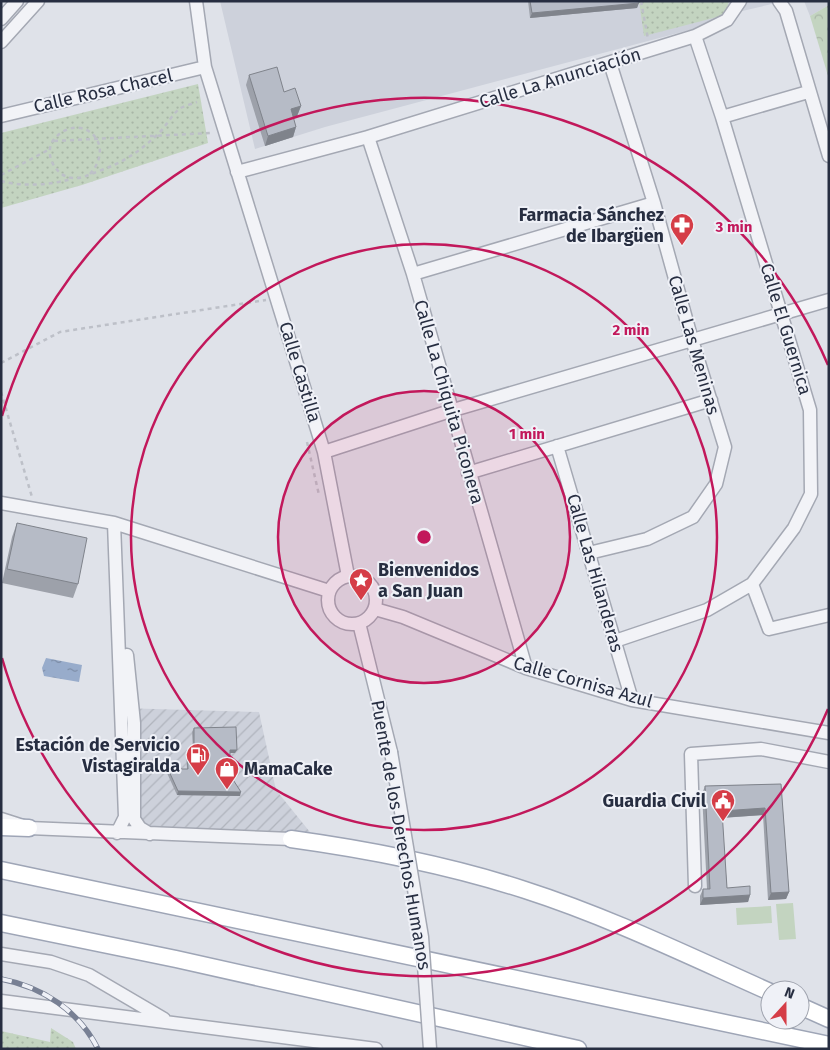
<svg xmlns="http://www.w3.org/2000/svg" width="830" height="1050" font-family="'Fira Sans',sans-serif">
<defs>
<pattern id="industrial-furrows" width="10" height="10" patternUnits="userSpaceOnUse" patternTransform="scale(1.25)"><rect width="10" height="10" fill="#cdd1db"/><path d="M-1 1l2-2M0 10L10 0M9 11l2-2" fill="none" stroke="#b0b4bd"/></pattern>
<pattern id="forest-crowns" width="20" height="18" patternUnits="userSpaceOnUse" patternTransform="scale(1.25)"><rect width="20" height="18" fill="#c3d4c0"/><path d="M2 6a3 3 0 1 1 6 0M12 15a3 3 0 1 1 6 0" fill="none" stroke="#a8b6a6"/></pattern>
<pattern id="park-dots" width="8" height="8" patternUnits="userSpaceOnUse" patternTransform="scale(1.25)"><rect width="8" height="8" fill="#c3d4c0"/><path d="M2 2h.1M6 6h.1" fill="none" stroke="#a8b6a6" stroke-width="1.8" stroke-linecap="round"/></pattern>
<pattern id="water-ripples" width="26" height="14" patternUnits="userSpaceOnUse" patternTransform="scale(1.25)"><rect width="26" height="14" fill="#98accb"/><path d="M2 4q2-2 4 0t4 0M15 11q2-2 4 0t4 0" fill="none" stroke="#7c8ca6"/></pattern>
</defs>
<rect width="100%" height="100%" fill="#dfe2e9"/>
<!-- built -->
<path fill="#cdd1db" d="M220,1H785L725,15L727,20L325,127L255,149Z
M804,1H829V5L810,16Z"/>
<!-- industrial -->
<path fill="url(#industrial-furrows)" d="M121,708L259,712L276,790L318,842L126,833Z"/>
<!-- forest -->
<path fill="url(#forest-crowns)" d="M829,5V79L810,16Z"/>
<!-- park -->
<path fill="url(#park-dots)" d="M639,1H729L725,15L644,36Z
M198,84L208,143L82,185L1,208V133Z
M51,1028L73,1042L76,1049H1V1031L50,1042Z"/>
<!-- pitch -->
<path fill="#c3d4c0" d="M793,903L796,939L779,940L776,904Z
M771,906L772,923L737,925L736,908Z"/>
<!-- water -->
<path fill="url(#water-ripples)" d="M46,658L82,665L79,682L44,676L42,668Z"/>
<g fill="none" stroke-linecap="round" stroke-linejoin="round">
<!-- minor casing -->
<g stroke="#a4a8b3" stroke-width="15">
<path id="minor" d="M196,1L205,67L324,452L348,576
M779,1L786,11L829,156
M1,19L17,1
M1,42L38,1
M1,116L205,67
M722,117L808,92
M368,137L413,274L526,668
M237,172L368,137L695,36L727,20L740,1
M413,274L654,203
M557,446L632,700
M324,452L450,411L829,300
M468,473L711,400
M1,503L114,523L329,591
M114,523L125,817L117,833
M589,553L647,539L693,517L716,484L725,447L692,340L654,203L610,63
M328 600a24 24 0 1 1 48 0a24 24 0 1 1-48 0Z
M752,584L769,629L829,615
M375,609L403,617L526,668L632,700L829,733
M359,623L391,752
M615,641L707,610L752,584L794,528L811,494L810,410L722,117L695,36
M127,655L134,723V819L140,828L150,834
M1,819L29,828L291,839
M695,886L691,754L761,749L829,762
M1,954L51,962L89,975L164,1019
M1,1001L376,1049"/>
</g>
<!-- major casing -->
<g stroke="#9ea5b6" stroke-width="19">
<path id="major" d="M1,827L29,828
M291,839C371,850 448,865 525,890C609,917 689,956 770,992
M1,870L829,1045
M1,923L176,959L578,1049
M800,1006L829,1019"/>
</g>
<!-- path -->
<path stroke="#bdc0c8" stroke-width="2.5" stroke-dasharray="4 4" stroke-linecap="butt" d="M641,1L648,39
M54,141L210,133
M90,174C118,142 80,111 55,138C42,152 55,177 73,178C82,179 90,174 99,171C122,163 139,152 157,135C165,128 171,116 179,109C183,106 192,104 197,102
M1,175L50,149
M1,181C23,187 50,185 71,179
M1,363L60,332L266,300
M1,392L32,497
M307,442L319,495"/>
<!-- minor -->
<use href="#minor" stroke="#f2f3f7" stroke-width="12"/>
<!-- major -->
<use href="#major" stroke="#fff" stroke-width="16"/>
<!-- rail casing -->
<g stroke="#788094" stroke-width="5.5">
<path id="rail" d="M1,979C43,987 79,1011 98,1049"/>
</g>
<!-- rail -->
<use href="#rail" stroke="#eff1f7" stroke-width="4" stroke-dasharray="11" stroke-linecap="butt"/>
<!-- minor-bridge casing -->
<g stroke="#a4a8b3" stroke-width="15" stroke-linecap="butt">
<path id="minor-bridge" d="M391,752L422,937L430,1049"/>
</g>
<!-- minor-bridge -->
<use href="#minor-bridge" stroke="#f2f3f7" stroke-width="12"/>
</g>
<!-- wall -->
<path fill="#9da1aa" d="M528,1H639L637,8L530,18Z
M249,75L284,92L301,106L297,116L293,117L296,127L293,137L265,146L246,85Z
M17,523L78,584L73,598L2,583L12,537Z
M194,728L235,753H230V775L240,796L177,795L167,773L168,769H187L186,754L187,750H193L192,732Z
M781,784L789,892L786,899L768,900L763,815L722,818L727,888L750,895L748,902L700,905V896L703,889H707L702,794L705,786Z"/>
<!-- shaded-wall -->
<path fill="#7f838b" d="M639,3L637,8L530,18L532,13Z
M301,106L297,116L287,119L291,109Z
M296,127L293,137L265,146L268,136Z
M230,750H237L235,753H228Z
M178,791L241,792L240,796L177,795Z
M765,808L763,815L719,818L722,811Z
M789,892L786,899L768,900L771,893Z
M750,895L748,902L700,905L703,898Z"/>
<!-- building -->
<path fill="#b6bbc6" stroke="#7f838b" d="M530,1H639V3L532,13Z
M277,67L284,92L295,88L301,106L291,109L296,127L268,136L249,75Z
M17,523L87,538L78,584L7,569Z
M236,727L237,750H230V775L241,792L178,791L168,769H188L187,750H194V728Z
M781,784L789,892L771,893L765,808L722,811L727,888L750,886V895L703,898V889H710L705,786Z"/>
<!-- distance rings -->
<circle cx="424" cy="537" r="146" fill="#c2185b" fill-opacity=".12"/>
<g fill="none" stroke="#c2185b" stroke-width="2.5">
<circle cx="424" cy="537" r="146"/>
<circle cx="424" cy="537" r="293"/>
<path d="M828 709A439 439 0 0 1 2 658M2 416A439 439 0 0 1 828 365"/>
</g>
<!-- icons -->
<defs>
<g id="pharmacy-pin" transform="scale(1.25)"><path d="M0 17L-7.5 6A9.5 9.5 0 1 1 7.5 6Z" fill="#d53d47" stroke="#eff1f7"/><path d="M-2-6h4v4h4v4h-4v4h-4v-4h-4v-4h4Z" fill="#fff"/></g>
<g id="sight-pin" transform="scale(1.25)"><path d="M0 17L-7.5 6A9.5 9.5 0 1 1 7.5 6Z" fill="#d53d47" stroke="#eff1f7"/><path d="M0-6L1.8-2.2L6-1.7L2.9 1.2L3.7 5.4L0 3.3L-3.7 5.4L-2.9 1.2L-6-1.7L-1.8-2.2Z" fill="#fff"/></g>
<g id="fuel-pin" transform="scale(1.25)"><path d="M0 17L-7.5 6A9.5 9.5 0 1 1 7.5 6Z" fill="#d53d47" stroke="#eff1f7"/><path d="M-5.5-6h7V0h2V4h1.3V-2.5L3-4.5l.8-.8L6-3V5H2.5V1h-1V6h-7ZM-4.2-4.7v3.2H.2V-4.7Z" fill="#fff"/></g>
<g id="shop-pin" transform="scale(1.25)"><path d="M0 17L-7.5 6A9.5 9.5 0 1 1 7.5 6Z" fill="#d53d47" stroke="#eff1f7"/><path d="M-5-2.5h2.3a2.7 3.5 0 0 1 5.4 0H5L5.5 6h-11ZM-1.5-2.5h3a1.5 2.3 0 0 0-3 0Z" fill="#fff"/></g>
<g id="civic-pin" transform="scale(1.25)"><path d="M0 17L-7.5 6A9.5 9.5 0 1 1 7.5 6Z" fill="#d53d47" stroke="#eff1f7"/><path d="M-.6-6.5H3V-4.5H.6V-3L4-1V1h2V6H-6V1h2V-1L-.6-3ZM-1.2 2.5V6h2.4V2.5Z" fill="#fff"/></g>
</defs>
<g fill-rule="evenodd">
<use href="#pharmacy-pin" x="682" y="225"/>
<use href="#sight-pin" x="361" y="580"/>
<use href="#fuel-pin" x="198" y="755"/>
<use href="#shop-pin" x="227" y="769"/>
<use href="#civic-pin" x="723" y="801"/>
</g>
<g text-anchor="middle" stroke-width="4" stroke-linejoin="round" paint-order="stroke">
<!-- street labels -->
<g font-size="18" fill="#272e41" stroke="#eff1f7">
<text transform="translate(560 78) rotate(-17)" y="6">Calle La Anunciación</text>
<text transform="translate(103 91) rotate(-13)" y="6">Calle Rosa Chacel</text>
<text transform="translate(786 329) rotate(73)" y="6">Calle El Guernica</text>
<text transform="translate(694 345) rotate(74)" y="6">Calle Las Meninas</text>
<text transform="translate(300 372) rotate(73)" y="6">Calle Castilla</text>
<text transform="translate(449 402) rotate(74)" y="6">Calle La Chiquita Piconera</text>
<text transform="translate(595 573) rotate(74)" y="6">Calle Las Hilanderas</text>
<text transform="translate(583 682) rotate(16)" y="6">Calle Cornisa Azul</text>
<text transform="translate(401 835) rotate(80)" y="6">Puente de los Derechos Humanos</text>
</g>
<!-- poi labels -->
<g font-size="18" font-weight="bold" fill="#272e41" stroke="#eff1f7" text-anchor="end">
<text x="664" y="221">Farmacia Sánchez<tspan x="664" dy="21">de Ibargüen</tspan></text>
<text x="378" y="576" text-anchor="start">Bienvenidos<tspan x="378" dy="21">a San Juan</tspan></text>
<text x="180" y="751">Estación de Servicio<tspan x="180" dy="21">Vistagiralda</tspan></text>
<text x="244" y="775" text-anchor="start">MamaCake</text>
<text x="706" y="807">Guardia Civil</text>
</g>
</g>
<circle cx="424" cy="537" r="8" fill="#c2185b" stroke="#eff1f7" stroke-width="2.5"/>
<g font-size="15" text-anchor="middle" font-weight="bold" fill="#c2185b" stroke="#eff1f7" stroke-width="4" stroke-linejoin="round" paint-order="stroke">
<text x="734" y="232">3 min</text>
<text x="631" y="335">2 min</text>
<text x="527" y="439">1 min</text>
</g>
<!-- border -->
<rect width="830" height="1050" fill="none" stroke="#272e41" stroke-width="5"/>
<!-- north arrow -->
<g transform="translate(785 1005) rotate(21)"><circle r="24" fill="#eff1f7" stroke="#9fa3ae"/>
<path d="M0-4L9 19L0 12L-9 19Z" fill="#d53d47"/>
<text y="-8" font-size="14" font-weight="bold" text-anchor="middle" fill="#272e41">N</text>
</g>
</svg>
